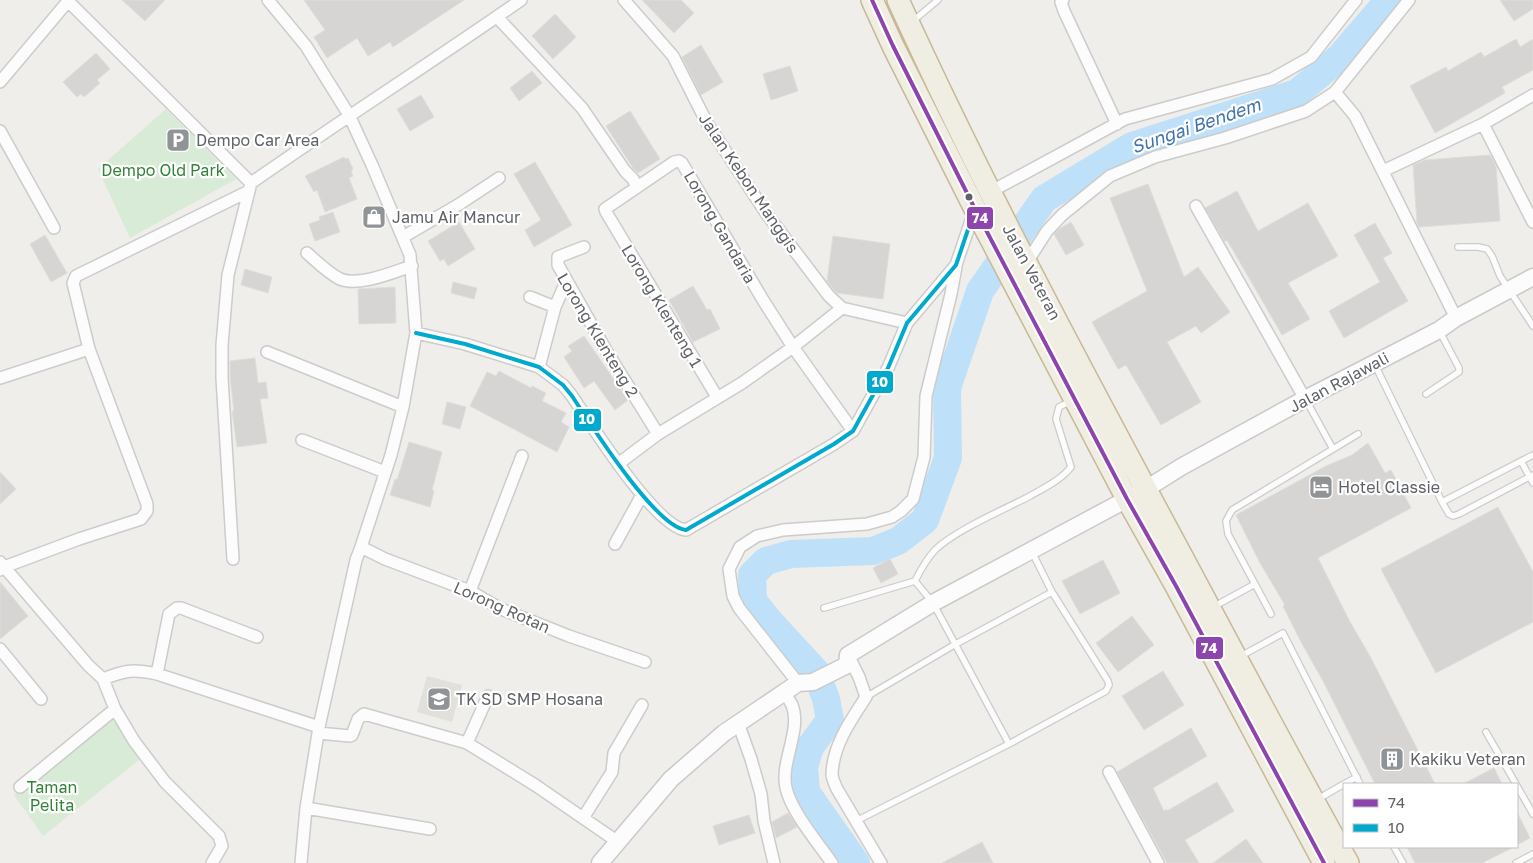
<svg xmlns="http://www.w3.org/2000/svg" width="1533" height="863" font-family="'Golos Text',sans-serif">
<rect width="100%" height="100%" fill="#efeeea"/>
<!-- education -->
<path fill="#e2e0da" d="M427,676L462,685L452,722L417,712Z"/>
<!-- green -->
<path fill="#d8ebd6" d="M166,109L236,179L130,238L98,169Z
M115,717L139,760L43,836L14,795Z"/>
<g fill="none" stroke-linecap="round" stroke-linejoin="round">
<!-- river -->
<path stroke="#bfe0f9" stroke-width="28" d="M856,863L806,792L804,767L810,747L830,720L826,699L816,672L770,622L753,601L752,575L766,561L791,554L873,551L898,541L925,520L948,458L947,388L980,291L1044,199L1132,146L1297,93L1339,58L1389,0"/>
</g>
<!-- building -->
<path fill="#d6d5d3" stroke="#deddd9" d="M122,0H165L145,21Z
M304,0H464L393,47L390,42L368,56L357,38L327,58L314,37L325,30Z
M642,0H681L694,13L674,33Z
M1500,0H1533V9L1514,21Z
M555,14L576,37L553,59L532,36Z
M1516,39L1520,47L1533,39V70L1502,87L1505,93L1435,133L1410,86L1446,67L1448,71L1481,52L1484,57Z
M701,45L723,82L701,95L682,57Z
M96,53L110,69L97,80L100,83L84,97L81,94L77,97L63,82Z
M790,66L798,91L771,100L763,74Z
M532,71L542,83L519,101L510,88Z
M421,95L434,117L410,131L397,109Z
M630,111L660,159L638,173L633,168L606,126Z
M1490,155L1496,166L1500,221L1419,227L1417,223L1413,165L1425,160Z
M344,157L345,159L348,158L353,169L351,170L353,176L349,178L357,199L325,212L317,190L314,192L305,176Z
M535,162L572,225L534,247L525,230L541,220L514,174Z
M1148,184L1184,277L1198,267L1230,312L1201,333L1196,326L1167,342L1201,402L1161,425L1126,365L1118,369L1092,322L1147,291L1110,198Z
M1237,191L1258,231L1308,203L1338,256L1288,283L1310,319L1282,335L1227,240L1225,242L1205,208Z
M333,212L340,232L315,241L309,224L320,220L319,217Z
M459,222L475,249L448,266L444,259L440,261L428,241Z
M1071,222L1084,245L1066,255L1054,234L1059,229Z
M1375,223L1392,253L1383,258L1408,301L1344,338L1329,311L1380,282L1354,235Z
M45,235L67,273L51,282L30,244Z
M833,236L890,244L883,299L837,293L835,291L827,281Z
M245,269L272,277L268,293L241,285Z
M453,282L477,288L474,299L451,293Z
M693,286L707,310L710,309L720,329L693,342L669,300Z
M395,287L396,323L359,324L358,289Z
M584,336L628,400L615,410L594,381L584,388L564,357L572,351L568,346Z
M255,358L258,383L266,382L268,398L260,399L267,443L237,447L232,411H234L230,377V361Z
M499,371L531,388L532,386L546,393L542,401L566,413L561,422L569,427L557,452L470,406L487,372L496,376Z
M447,402L466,407L460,429L442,424Z
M409,442L442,452L432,490L434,491L430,507L390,495L395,479L397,480Z
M1368,443L1385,473L1391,470L1411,508L1318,558L1349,620L1371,658L1435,784H1375L1323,681L1301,642L1283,606L1285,605L1260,563L1236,515L1326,466L1352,455Z
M0,472L16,489L0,504Z
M1498,507L1533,572V622L1436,673L1381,569Z
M890,559L898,574L881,583L873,568Z
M1103,560L1120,593L1080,614L1062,581Z
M0,582L28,616L0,639Z
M1132,616L1154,645L1118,672L1096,643Z
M1163,671L1184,705L1144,730L1122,696Z
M1191,728L1207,756L1153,788L1164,811L1167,809V811L1217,782L1234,811L1185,840L1199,863H1167L1117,772Z
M1494,768L1502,784H1463Z
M1517,812L1530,838L1517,845Z
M788,813L797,827L776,838L772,822Z
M749,815L755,833L719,845L713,826Z
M1246,839L1263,863H1213Z
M982,842L993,863H942Z
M1407,847H1514L1482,863H1415Z"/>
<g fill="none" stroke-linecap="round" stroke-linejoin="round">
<!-- lane casing -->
<g stroke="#cbcccc" stroke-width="8">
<path id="lane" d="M913,21L938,0
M1458,247H1478L1487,249L1492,256L1500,276L1533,326
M1375,365L1442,502L1533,455
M1426,394L1459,372V368L1440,332
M1306,400L1333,449
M1521,461L1533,483
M1442,502L1449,514L1453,516L1459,514L1533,475
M1213,607L1255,584
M824,608L915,581
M1271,614L1228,534L1226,521L1232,510L1358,434
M1241,656L1283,633L1360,784
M866,697L954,645L1052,592
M1486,732L1516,784
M1009,744L1106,691L1109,685L1108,681L1052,592L1032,552
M1344,784L1357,777
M1517,786L1533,814
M1318,799L1344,784
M856,821L1009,744L933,603L915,581C921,569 927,558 936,549C958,529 1003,510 1030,496C1044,488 1061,480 1071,467L1056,419L1059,407L1065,404L1072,403
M1394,847L1403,863
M1516,863L1533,854"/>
</g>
<!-- street casing -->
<g stroke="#cbcccc" stroke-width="14">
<path id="street" d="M268,0L306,46L349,115L372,165L410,255L416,333L403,407L391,455L361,547L356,560L319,727L306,808L301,863
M624,0L673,56L707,123L766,213L829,296L842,308L907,323
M1063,0L1061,2L1064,11L1117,124
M68,1L251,183L228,275L222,345V378L233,559
M497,17L582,108L625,171L633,179L637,187
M0,82L69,0
M1335,92L1355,116L1456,318
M1483,124L1533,95
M0,131L54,228
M1383,171L1483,124L1533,222
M251,183C340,121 432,62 521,0
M990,192L1125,119L1272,79L1311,57L1356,0
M1196,206L1305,399
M403,237L458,205L499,178
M584,247L558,257V265L607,352L658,434
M307,253C317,262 328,273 340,279C359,287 393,272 412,266
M1027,262L1047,231L1062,215L1110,176L1155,157L1225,138L1306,111L1335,92L1409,0
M530,297L555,307
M416,333L465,344L539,367L563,385L572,396C590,423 655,527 686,530L834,444L853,431L888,368L907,323L956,265L975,209
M267,352L403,407
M539,367L555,307L566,282
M0,378L89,349L73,283L76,276L249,191
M717,397L606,212L605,209L674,162L679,161L682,163L763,300L793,347L853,431
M302,440L385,472
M618,464L658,434L742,383L793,347L842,308
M615,544L642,495
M361,547L385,559L470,591L501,609L569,636L645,662
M0,562L88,665L103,679L115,709L134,741L165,782L219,836L222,846L212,863
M0,570L4,567L79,539L141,519L147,511V504L89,349
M470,591L522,456
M0,649L41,699
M848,655L859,677L866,697C851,720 833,745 832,774C832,779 835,784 837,789L881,863
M157,674L169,614L177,608H181L257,637
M103,679C126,670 133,669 157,674L319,727
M798,683L739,608L733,596L729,569L740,547L757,536L783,530L867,524L892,517L901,511L913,499L924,457L926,396L951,294L956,267
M784,692C787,696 790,701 792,705C802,730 780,762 786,788C791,811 818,843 832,863
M738,723L751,759L761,794L764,821L774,863
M318,733L350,736L352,735L358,719L364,714L467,743L535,785L618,842
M467,743L488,696
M1109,772L1158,863
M20,787L115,709
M306,808L430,829
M583,818L612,772L614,753L642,705"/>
</g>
<!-- secondary casing -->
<g stroke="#cacacb" stroke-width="19">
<path id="secondary" d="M600,863L671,779L724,733L798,683L813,682L847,665L848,655L933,603L1146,489L1181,467L1305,399L1439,330L1456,318L1533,277"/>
</g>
<!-- highway casing -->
<g stroke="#c8b996" stroke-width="24">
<path id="highway" d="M872,0L893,46L975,209L1127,499L1176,586L1324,863
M898,0C975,169 1062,333 1150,497C1216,619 1280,742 1348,863"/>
</g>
<!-- lane -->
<use href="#lane" stroke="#fdfcfc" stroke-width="5.5"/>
<!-- street -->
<use href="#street" stroke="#fdfcfc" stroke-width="11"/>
<!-- secondary -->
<use href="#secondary" stroke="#fdfcfc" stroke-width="16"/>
<!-- highway -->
<use href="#highway" stroke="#f0ede3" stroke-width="21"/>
<!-- bus-1 casing -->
<g stroke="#fff" stroke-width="8">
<path id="bus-1" d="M872,0L893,46L975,209L1127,499L1176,586L1324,863"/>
</g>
<!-- bus-2 casing -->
<g stroke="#fff" stroke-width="8">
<path id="bus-2" d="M416,333L465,344L539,367L563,385L572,396C590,423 655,527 686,530L834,444L853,431L888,368L907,323L956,265L975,209"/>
</g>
<!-- bus-1 -->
<use href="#bus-1" stroke="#8e44ad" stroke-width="4"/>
<!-- bus-2 -->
<use href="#bus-2" stroke="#00a9ce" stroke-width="4"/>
</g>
<!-- icons -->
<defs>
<g id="parking-square" transform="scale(1.25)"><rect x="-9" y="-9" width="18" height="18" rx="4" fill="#919496" stroke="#fff"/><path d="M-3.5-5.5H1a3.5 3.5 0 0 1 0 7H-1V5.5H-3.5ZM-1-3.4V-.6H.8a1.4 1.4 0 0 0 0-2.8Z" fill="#fff"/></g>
<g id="shop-square" transform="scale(1.25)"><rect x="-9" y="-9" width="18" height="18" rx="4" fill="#919496" stroke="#fff"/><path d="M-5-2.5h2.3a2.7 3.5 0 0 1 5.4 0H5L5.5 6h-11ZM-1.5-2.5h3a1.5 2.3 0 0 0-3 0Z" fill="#fff"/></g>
<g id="hotel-square" transform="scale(1.25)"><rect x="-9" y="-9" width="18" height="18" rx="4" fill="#919496" stroke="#fff"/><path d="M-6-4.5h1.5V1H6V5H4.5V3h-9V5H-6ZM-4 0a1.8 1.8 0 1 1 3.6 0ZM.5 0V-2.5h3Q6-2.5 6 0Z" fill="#fff"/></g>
<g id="school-square" transform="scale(1.25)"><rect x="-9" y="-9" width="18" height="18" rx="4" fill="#919496" stroke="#fff"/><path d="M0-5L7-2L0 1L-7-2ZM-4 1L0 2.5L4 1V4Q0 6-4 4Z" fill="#fff"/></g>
<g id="building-square" transform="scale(1.25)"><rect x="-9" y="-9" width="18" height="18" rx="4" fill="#919496" stroke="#fff"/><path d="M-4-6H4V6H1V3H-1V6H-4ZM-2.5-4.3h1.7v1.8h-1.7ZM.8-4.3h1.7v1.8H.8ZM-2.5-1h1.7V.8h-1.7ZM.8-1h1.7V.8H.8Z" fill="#fff"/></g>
</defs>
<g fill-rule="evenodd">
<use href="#parking-square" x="178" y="140"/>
<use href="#shop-square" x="374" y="217"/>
<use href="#hotel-square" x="1321" y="487"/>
<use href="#school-square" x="439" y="699"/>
<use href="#building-square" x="1392" y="759"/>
</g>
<!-- markers -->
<circle fill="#5f6368" stroke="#fff" stroke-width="2" cx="969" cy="197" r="4.5"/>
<g text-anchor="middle" stroke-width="4.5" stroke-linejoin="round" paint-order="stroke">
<!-- poi labels -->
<g font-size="16" fill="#5f6368" stroke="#fff" text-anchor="start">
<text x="196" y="146">Dempo Car Area</text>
<text x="392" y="223">Jamu Air Mancur</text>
<text x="1338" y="493">Hotel Classie</text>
<text x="456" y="705">TK SD SMP Hosana</text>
<text x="1410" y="765">Kakiku Veteran</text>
</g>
<!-- park labels -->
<g font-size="16" fill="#348238" stroke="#fff">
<text x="163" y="176">Dempo Old Park</text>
<text x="52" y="793">Taman<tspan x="52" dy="18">Pelita</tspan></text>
</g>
<!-- street labels -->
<g font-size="16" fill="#5f6368" stroke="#fff">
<text transform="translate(749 183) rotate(56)" y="6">Jalan Kebon Manggis</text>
<text transform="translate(720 227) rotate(60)" y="6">Lorong Gandaria</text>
<text transform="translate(1032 272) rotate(62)" y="6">Jalan Veteran</text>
<text transform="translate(662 306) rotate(59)" y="6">Lorong Klenteng 1</text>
<text transform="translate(598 335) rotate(59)" y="6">Lorong Klenteng 2</text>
<text transform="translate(1339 382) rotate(-28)" y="6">Jalan Rajawali</text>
<text transform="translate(502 607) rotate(24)" y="6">Lorong Rotan</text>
</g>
<!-- water labels -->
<g font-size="18" font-style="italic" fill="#4174aa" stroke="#fff">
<text transform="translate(1196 126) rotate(-19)" y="6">Sungai Bendem</text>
</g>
</g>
<g stroke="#fff" stroke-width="2">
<rect x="966" y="206" width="28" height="24" rx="5" fill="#8e44ad"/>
<rect x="866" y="370" width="28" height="24" rx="5" fill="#00a9ce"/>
<rect x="573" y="408" width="29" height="24" rx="5" fill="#00a9ce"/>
<rect x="1195" y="636" width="29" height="24" rx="5" fill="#8e44ad"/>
</g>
<g font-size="14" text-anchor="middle" font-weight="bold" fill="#fff">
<text x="980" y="223">74</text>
<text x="880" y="387">10</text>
<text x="587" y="424">10</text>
<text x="1209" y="653">74</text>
</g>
<!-- legend -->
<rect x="1343" y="783" width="175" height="65" fill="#ffffff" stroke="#bfc1c3"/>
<rect x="1353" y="799" width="25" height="8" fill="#8e44ad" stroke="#bfc1c3"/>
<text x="1388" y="808" font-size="15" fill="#5f6368">74</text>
<rect x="1353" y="824" width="25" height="8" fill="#00a9ce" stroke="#bfc1c3"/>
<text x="1388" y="833" font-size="15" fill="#5f6368">10</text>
</svg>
